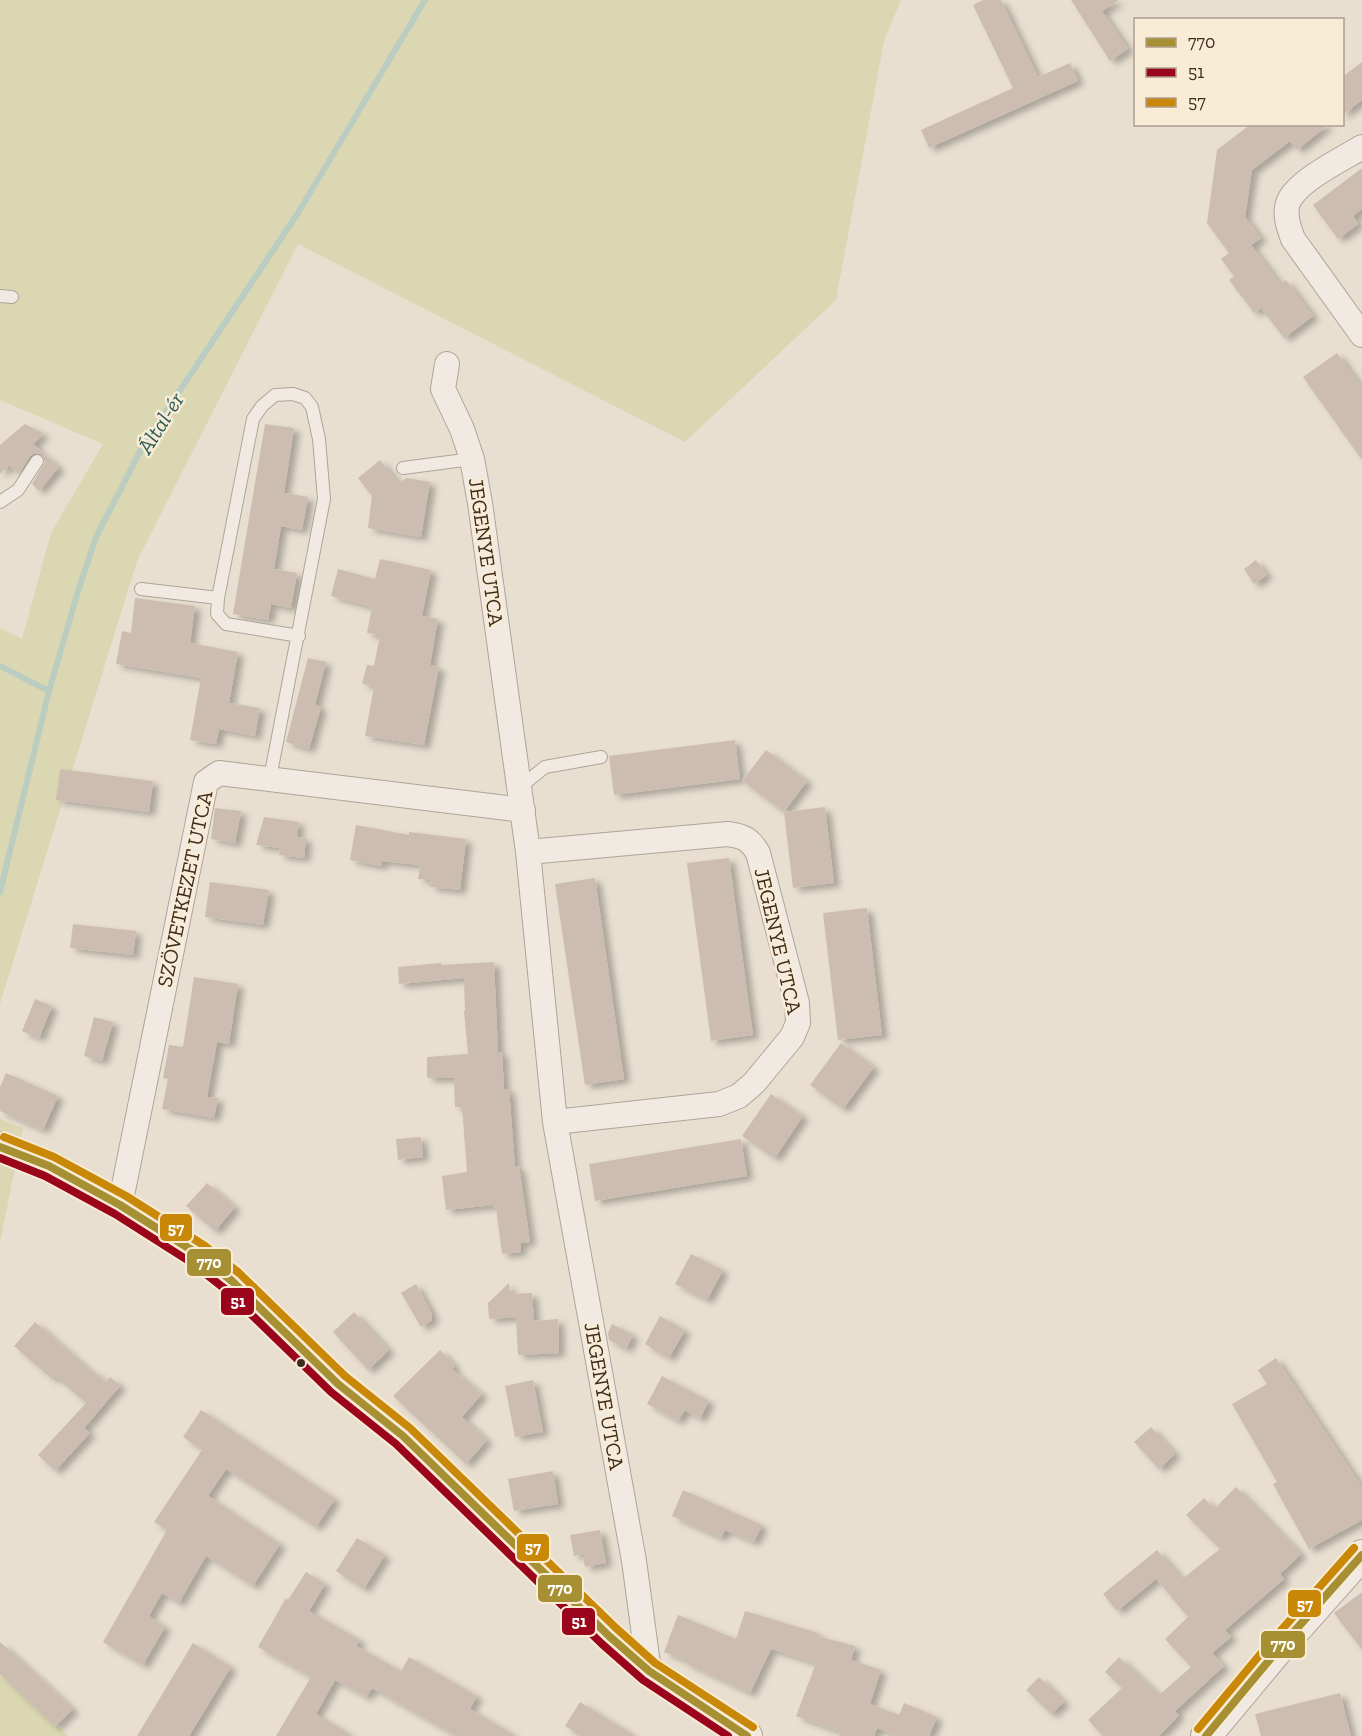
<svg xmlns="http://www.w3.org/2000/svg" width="1362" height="1736" font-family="'Zilla Slab',serif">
<defs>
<filter id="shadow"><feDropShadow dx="6" dy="4" stdDeviation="3" flood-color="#0004"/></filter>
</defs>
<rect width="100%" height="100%" fill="#e8dfd0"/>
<!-- green -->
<path fill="#dad7b2" d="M0,0H901L884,41L836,300L685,442L298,244L137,561L0,1004V628L22,639L51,533L103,444L0,400Z
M0,1119L23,1128L0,1243Z
M0,1670L68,1736H0Z"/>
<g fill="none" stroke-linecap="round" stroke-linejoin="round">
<!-- stream -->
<path stroke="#bbcdc1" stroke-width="6" d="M0,666L49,691
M0,892L49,691L79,588L96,537L143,446L298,213L425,0"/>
</g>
<!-- building -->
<path fill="#ccbdb0" filter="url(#shadow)" d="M983,0H1001L1038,77L1070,63L1078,81L929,148L921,130L1013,88L973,5Z
M1071,0H1119L1102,11L1128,49L1110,61Z
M1362,62V100L1342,115V77Z
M1251,124H1329L1297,150L1290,141L1252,170L1245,217L1261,238L1251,245L1280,284L1286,280L1313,316L1284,338L1261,308L1254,313L1229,280L1234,276L1221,259L1229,253L1207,223L1217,150Z
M1362,168V209L1353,216L1358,224L1338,239L1313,205Z
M1337,353L1362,388V460L1303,377Z
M25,424L44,434L33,444L59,467L39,491L32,484L45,462L41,454L34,453L30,456L19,474L9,465L0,474V445Z
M265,424L294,428L284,493L308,497L302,530L281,526L274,569L297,573L291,608L271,604L268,620L233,614Z
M380,460L399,484L406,478L430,482L421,537L368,528L372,496L358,478Z
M380,559L431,570L422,616L438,619L430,665L439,667L424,745L365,736L374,686L362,684L367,665L374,666L380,635L367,633L372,607L331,596L338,569L375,579Z
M1256,560L1267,575L1254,584L1244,569Z
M135,598L195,606L190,643L238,652L229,703L260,708L255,736L219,729L216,744L190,740L201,678L116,664L122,631L131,633Z
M308,658L326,662L315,705L321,707L309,749L286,742Z
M735,740L740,779L614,795L609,756Z
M766,750L807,781L784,812L742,781Z
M60,769L153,781L149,812L56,800Z
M825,807L834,883L793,888L784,812Z
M215,808L241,811L235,843L211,839Z
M264,817L299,822L297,837L306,838L304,858L279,855L280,848L256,845Z
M356,825L409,835V832L466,839L460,890L430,887L431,880L418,879L420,865L382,861L381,866L350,860Z
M729,858L753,1035L711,1041L687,863Z
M595,878L624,1079L585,1085L555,884Z
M210,882L269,890L263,925L205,917Z
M867,908L882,1035L838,1040L823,913Z
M73,924L136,931L133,955L70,948Z
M494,962L498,1052H502L504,1090L509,1089L515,1167L519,1166L530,1242L520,1243L521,1252L502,1254L496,1208H494L493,1205L446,1210L442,1176L467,1172L462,1107H455L454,1078H427V1057L468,1054L464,1011H465L464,978L399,984L398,967L441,963V965Z
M194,977L238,984L229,1044L217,1042L207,1097L218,1098L214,1118L162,1109L168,1079L163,1078L169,1045L183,1047Z
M35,999L52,1006L39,1038L22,1031Z
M94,1017L113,1022L102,1061L84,1056Z
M841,1043L874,1067L843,1109L810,1085Z
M6,1073L58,1096L43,1130L0,1111V1087Z
M771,1094L803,1116L775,1158L742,1136Z
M421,1137L423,1157L398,1160L396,1139Z
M741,1139L747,1176L595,1201L589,1164Z
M207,1183L235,1207L215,1231L186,1206Z
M691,1254L723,1270L707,1300L675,1284Z
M509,1283L510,1294L532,1293L534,1321L558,1319L559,1353L518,1355L516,1317L489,1319L488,1303Z
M416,1284L432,1314V1320L421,1327L401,1293Z
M354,1312L389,1350L368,1370L333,1332Z
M660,1316L685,1330L669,1358L645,1344Z
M35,1322L93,1373L94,1372L106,1382L110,1377L120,1386L84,1428L90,1433L55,1471L38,1455L86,1403L55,1376L52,1379L14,1346Z
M612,1324L633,1335L626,1349L609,1340L608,1333Z
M440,1350L455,1366L452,1369L482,1394L462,1417L487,1440L466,1464L393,1396Z
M1276,1358L1362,1487V1520L1309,1549L1273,1484L1277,1482L1232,1404L1267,1384L1258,1370Z
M662,1376L709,1401L700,1419L685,1410L678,1421L647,1404Z
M533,1380L543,1432L515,1437L505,1386Z
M201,1410L335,1499L316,1527L226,1469L208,1496L280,1544L253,1586L206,1556L179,1603L162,1593L149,1616L165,1627L143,1665L103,1642L167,1530L154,1522L202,1450L183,1437Z
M1151,1427L1175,1454L1159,1469L1134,1442Z
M553,1471L558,1504L514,1511L508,1479Z
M1236,1487L1301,1554L1280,1574L1284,1579L1225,1630L1231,1637L1212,1653L1224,1666L1175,1711L1179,1715L1159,1736H1103L1088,1720L1122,1688L1105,1672L1119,1657L1159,1695L1191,1667L1165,1639L1188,1617L1156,1579L1117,1611L1103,1594L1157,1550L1182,1579L1220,1549L1186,1515L1204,1498L1214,1509Z
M683,1490L762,1525L754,1542L725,1530L721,1538L672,1516Z
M600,1530L606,1563L585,1567L583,1554L574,1556L570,1535Z
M357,1538L385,1555L364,1589L336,1571Z
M306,1572L325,1584L309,1611L360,1640L356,1646L401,1671L409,1657L477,1696L470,1709L516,1736H456L372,1688L366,1697L335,1680L316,1714L353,1736H276L311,1677L258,1647L286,1598L288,1600Z
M1362,1592V1650L1334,1613Z
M745,1611L818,1633L817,1636L855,1646L851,1660L881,1670L870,1704L899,1715L904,1703L937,1717L929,1736H897L877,1728L874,1736H839L840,1732L796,1716L816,1663L771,1649L750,1693L684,1662L685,1660L664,1652L678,1615L736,1639Z
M0,1642L73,1709L55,1727L0,1674Z
M193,1643L231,1667L189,1736H137Z
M1039,1677L1064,1702L1051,1714L1026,1690Z
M1340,1693L1351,1736H1261L1255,1714Z
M580,1702L635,1736H581L565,1726Z"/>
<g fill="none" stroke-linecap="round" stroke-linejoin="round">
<!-- service casing -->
<g stroke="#aea498" stroke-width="14">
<path id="service" d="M0,296L12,297
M403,468L472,459
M0,502L18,490L37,461
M141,589L218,598
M270,778L324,499L319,439L312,407L305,398L293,394L275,395L262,406L253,419L218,598L217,614L226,624L299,636
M520,787L545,767L601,757"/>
</g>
<!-- minor casing -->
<g stroke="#aea498" stroke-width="26">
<path id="minor" d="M1362,147C1343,159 1296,181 1288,203C1284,215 1289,228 1293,239L1362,335
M447,364L443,389L462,429L472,459L480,503L528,852L555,1122L634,1561L649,1671
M528,852L728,834C743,836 750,839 758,853L797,1003L798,1023L792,1037L754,1083L739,1096L719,1104L555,1122
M120,1205L206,782L219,773L523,810"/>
</g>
<!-- tertiary casing -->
<g stroke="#aea498" stroke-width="32">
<path id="tertiary" d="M0,1147L49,1166L120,1205L198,1254L232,1281L338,1384L403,1436L609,1636L649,1671L747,1736
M1206,1736L1276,1652L1362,1555"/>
</g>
<!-- service -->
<use href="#service" stroke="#f0eae2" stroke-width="12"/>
<!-- minor -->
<use href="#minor" stroke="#f0eae2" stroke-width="24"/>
<!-- tertiary -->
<use href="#tertiary" stroke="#f0eae2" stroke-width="30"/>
<!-- bus-1 casing -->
<g stroke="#f8ecd7" stroke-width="12">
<path id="bus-1" d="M0,1147L49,1166L120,1205L198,1254L232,1281L338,1384L403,1436L609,1636L649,1671L747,1736
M1206,1736L1276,1652L1362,1555"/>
</g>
<!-- bus-2 casing -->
<g stroke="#f8ecd7" stroke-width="12">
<path id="bus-2" d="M0,1158L45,1176L115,1214L192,1263L225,1289L331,1392L396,1444L602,1644L643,1680L728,1736"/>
</g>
<!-- bus-3 casing -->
<g stroke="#f8ecd7" stroke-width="12">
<path id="bus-3" d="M4,1137L54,1157L126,1196L205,1246L239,1273L345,1376L410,1428L616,1628L655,1663L753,1727
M1198,1729L1268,1645L1354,1548"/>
</g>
<!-- bus-1 -->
<use href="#bus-1" stroke="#a69033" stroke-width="8"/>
<!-- bus-2 -->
<use href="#bus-2" stroke="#9a051c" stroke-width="8"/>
<!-- bus-3 -->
<use href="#bus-3" stroke="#c98808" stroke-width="8"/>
</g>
<!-- markers -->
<circle fill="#3e2c1f" stroke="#f8ecd7" stroke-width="2" cx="301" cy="1363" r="5"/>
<g text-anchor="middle" stroke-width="5" stroke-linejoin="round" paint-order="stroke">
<!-- street labels -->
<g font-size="21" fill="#3e2c1f" stroke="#f8ecd7">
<text transform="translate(486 552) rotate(82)" y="7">JEGENYE UTCA</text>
<text transform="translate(185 889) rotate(-78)" y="7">SZÖVETKEZET UTCA</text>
<text transform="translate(778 941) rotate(77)" y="7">JEGENYE UTCA</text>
<text transform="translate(604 1396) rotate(80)" y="7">JEGENYE UTCA</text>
</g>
<!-- water labels -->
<g font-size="22" font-style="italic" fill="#2d5f59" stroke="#f8ecd7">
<text transform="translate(160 423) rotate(-58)" y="8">Által-ér</text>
</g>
</g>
<g stroke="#f8ecd7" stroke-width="2">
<rect x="159" y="1213" width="34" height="29" rx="6" fill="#c98808"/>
<rect x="186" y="1248" width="46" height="29" rx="6" fill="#a69033"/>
<rect x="220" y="1287" width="35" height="29" rx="6" fill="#9a051c"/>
<rect x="516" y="1533" width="34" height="29" rx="6" fill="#c98808"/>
<rect x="537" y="1574" width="46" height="29" rx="6" fill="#a69033"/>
<rect x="1287" y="1589" width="35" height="29" rx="6" fill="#c98808"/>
<rect x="561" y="1607" width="35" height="29" rx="6" fill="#9a051c"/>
<rect x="1260" y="1630" width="46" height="29" rx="6" fill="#a69033"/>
</g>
<g font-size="16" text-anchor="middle" font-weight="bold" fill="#fff">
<text x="176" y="1234">57</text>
<text x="209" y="1268">770</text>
<text x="238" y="1307">51</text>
<text x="533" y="1553">57</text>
<text x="560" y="1594">770</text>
<text x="1305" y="1610">57</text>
<text x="579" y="1627">51</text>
<text x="1283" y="1650">770</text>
</g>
<!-- legend -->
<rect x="1134" y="18" width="210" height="108" fill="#f8ecd7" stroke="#ae9f8d" stroke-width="1.5"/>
<rect x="1146" y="38" width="30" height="9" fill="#a69033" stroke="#ae9f8d" stroke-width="1.5"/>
<text x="1188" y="48" font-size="18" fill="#3e2c1f">770</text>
<rect x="1146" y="68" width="30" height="9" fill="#9a051c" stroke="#ae9f8d" stroke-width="1.5"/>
<text x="1188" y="78" font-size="18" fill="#3e2c1f">51</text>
<rect x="1146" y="98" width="30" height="9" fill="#c98808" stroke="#ae9f8d" stroke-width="1.5"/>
<text x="1188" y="108" font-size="18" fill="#3e2c1f">57</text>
</svg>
